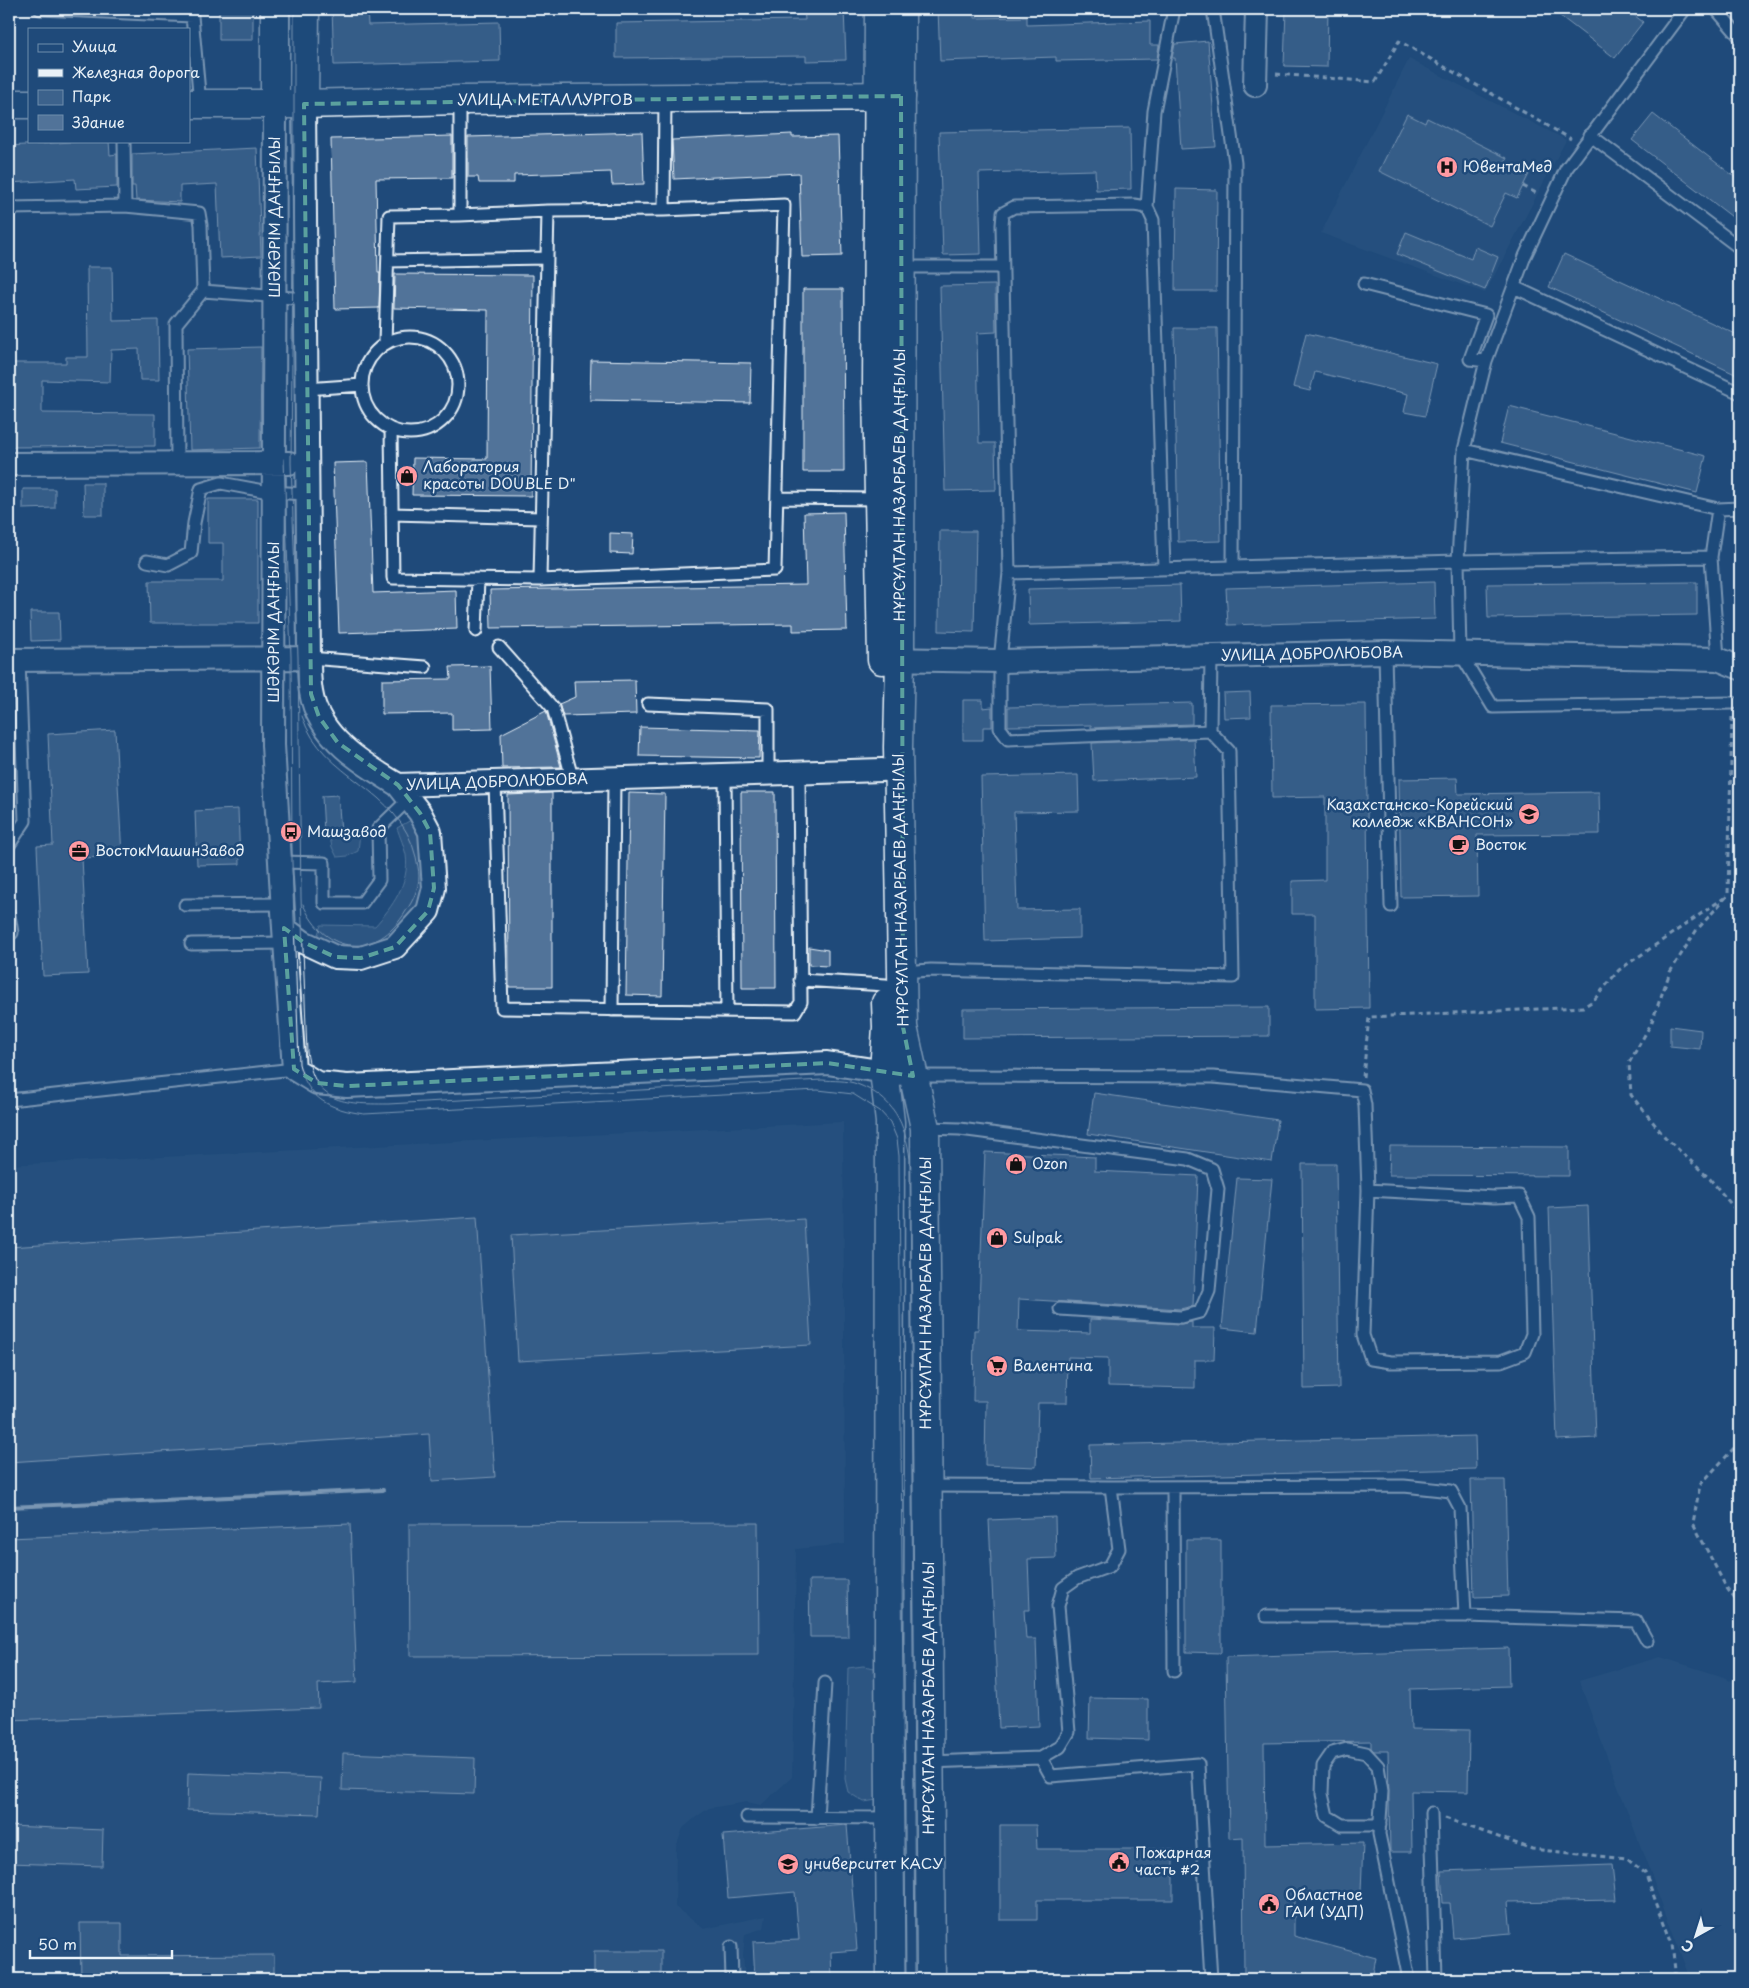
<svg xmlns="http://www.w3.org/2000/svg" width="1749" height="1988" font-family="'Playpen Sans',sans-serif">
<rect width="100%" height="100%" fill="#1f4a7a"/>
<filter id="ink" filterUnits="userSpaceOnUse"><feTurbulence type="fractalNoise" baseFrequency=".02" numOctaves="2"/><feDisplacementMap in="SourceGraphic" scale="10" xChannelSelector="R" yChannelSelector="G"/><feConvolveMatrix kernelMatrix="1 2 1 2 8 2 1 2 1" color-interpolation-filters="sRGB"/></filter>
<g filter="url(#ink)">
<!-- built -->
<path fill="#2e5683" d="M1409,59L1566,140L1485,293L1321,233Z
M843,1122L845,1544L796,1549L792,1777L761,1805L747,1802L709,1808L696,1817L683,1828L676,1847L675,1907L704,1929L766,1916L764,1928L745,1934L743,1955L745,1979H9V1165Z
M1660,1657L1724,1677L1740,1685V1979H1690L1579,1681Z"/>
<!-- green -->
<path fill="#3c628c" stroke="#92aac2" d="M411,820C422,841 431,869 424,894C421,908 392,937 380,945C374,948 360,951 354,950C342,949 328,941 317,937L321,925L375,926C392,907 410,883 406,855C404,846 400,837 397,828Z
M329,833H360L358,851L348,856L337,857L332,847Z
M863,1666L875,1668L877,1800L864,1802L848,1792L845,1779L848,1668Z"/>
<!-- building -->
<path fill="#517399" stroke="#e8f1f8" d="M219,9H253V40H219Z
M332,9H367L368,25L499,22L500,61L334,65Z
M804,9H844L846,60L806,61V56L616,58V23L805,20Z
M938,9H975V18L1027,17V25L1150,21V45H1159L1157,59L1056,61V57L940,61Z
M1286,9H1328L1327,67L1284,66Z
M1551,9H1626L1643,22L1615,58Z
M1208,41L1216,147L1181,149L1175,58H1172L1175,44Z
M1407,114L1425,123L1427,118L1507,158L1505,162L1529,174L1517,198L1506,193L1490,226L1379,171Z
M1653,114L1740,181V223L1632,140Z
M1130,128L1131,189L1096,190L1095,170L979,173L981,254L943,255L939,132Z
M642,132L644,184L612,185L611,172L514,175V183H479L478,177H468V137Z
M792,134V137L838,136L842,256L802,257L799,173L674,179L672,140Z
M452,136V178L376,179L378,273H380L379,308L335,309L331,139Z
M87,141H109L110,155L117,154V187L76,189L75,179L9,183V146Z
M257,148L261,256L220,258L217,184L180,186V202L136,200L135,186H132V154Z
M1176,189L1217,190L1216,291H1175Z
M1406,232L1471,259L1475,247L1498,257L1485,290L1397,254Z
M1564,254L1740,336V361L1735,374L1549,287Z
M87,267H112L113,321L158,320L159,380H140L139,349L111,350L110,382L42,380V413L155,414V446L9,447V363H66V357H88Z
M395,274L533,275L531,496L412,495L413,458L487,459L488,310L394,308Z
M995,285L996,332L977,333L979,443H995L996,490L945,491L940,286Z
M803,289H843L844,472H803Z
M1174,328H1217L1221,541L1178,542Z
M1306,333L1437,364L1425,416L1404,412L1408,394L1315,372L1310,391L1293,387Z
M261,347L260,448L190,450L187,349Z
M591,360L751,363L750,403L590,400Z
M1509,406L1706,456L1697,493L1500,443Z
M368,462L373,593L456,590L457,629L339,633L333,463Z
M83,483H103V515H84Z
M23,489H55V508L23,509Z
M208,499H258V623H150L149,581H223V543H208Z
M844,512L847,630L793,631V624L491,628L490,590L806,585L804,513Z
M940,531H976L974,632L939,631Z
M610,533L633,534L632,554L610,553Z
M1434,582L1435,619L1228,625L1226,588Z
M1697,582V615L1488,618L1487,584Z
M1180,585L1181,621L1029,625L1028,589Z
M30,612H59L60,640L31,641Z
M490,666L492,729L452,730V713L382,714V680L451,679L450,667Z
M635,680L636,714L563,716L559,704L575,697L574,681Z
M1250,692L1251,717L1224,718L1223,693Z
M963,700H983V708L992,707V727H983V740H963Z
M1192,703V724L1091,728V725L1008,726V707Z
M1366,704L1369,1008L1315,1009V914H1292V881L1325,880V797L1272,798L1271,705Z
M546,711L561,767L502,768L501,734Z
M640,727L760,730L759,758L639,756Z
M115,730L122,856L82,858L88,974L43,976L37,846L53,845L48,734Z
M1194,739L1196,777L1094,781L1092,743Z
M1078,775L1079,811L1014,812L1017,910L1080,909V938L985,941L981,777Z
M1457,778L1458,794L1599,792L1600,834L1477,835L1478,896L1401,897L1399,779Z
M741,792H775L776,988H742Z
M552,793V987H509L508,795Z
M629,793L665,794L662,996L626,995Z
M338,795L341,832L324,833L322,796Z
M238,809L240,864L197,865L195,811Z
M809,947L828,950V966L809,965Z
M1269,1007V1036L963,1038V1009Z
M1670,1026L1701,1030L1700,1049L1670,1046Z
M1094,1093L1278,1120L1272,1162L1088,1134Z
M1390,1146L1569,1147V1176L1389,1175Z
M985,1152L1095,1157V1171L1198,1176L1193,1306L1180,1309L1019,1299L1018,1331L1090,1333V1319L1180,1324L1192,1322V1328H1215L1214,1360H1195V1388L1108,1386V1358L1068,1357L1067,1403H1038L1036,1467L985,1465L986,1401H973L974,1330H978Z
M1302,1164H1336L1339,1388L1304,1389Z
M1237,1178L1272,1179L1257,1332L1222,1328Z
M1588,1206L1596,1438L1557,1440L1549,1208Z
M477,1217L495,1477L432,1481L429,1434L9,1462V1247Z
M804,1219L811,1345L518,1361L511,1235Z
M1475,1436L1476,1469L1091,1478L1090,1445Z
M1471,1480H1505L1508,1596L1474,1597Z
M1055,1517L1056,1558L1028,1559L1030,1610H1024L1026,1639H1036L1039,1726L999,1728L989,1520Z
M758,1523L759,1655L410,1656L409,1524Z
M350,1524L357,1682L318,1684L319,1708L9,1720V1538Z
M1186,1540H1221V1653L1186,1652Z
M809,1580H847L848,1637H810Z
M1508,1648L1509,1686L1410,1689L1411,1729L1469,1730L1468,1792L1411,1791L1412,1852H1390L1388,1751H1374L1371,1748V1741L1264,1743L1265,1845L1363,1843L1361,1892L1294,1895V1936L1376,1958L1372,1979H1244L1243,1837L1229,1838L1226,1657Z
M1090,1698L1148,1699V1740L1089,1738Z
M343,1753L475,1758L474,1794L342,1790Z
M188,1773L321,1778L319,1814L187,1810Z
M847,1825L857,1950L831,1952L832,1979H755L753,1942L799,1940L795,1892L728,1898L723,1835Z
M1000,1825H1036L1037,1849H1173V1900H1037V1920H1000Z
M9,1826L103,1830L102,1866L9,1863Z
M1612,1865L1616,1900L1508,1902L1511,1933L1453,1938L1450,1903H1443L1441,1871Z
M80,1923H122V1956L274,1955V1979H81Z
M594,1951H661V1979H594Z"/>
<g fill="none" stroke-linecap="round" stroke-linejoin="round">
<!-- service casing -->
<g stroke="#e8f1f8" stroke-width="15">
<path id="service" d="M40,9L192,16L200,104
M1213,9L1235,163L1233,567
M1685,9L1566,169L1525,256L1486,361L1464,450L1458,561L1460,653L1493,707L1733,703
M1716,9L1740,37
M1590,135L1740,248
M124,141L125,206
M1147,207L1154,111L1174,9
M9,208L125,206L199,213L201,225L203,291L306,299
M460,215L548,211
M388,261L547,258
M901,267H1003
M1364,284L1486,315L1470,359L1486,361
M1514,287L1740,393
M362 385a48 48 0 1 1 96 0a48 48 0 1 1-96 0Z
M385,343L389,216L460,215V100
M306,389L362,385
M391,429L393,578L540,580L548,211L664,210L665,99
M1464,450L1718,509
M177,464L176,324L203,291
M777,498L879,499
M392,514L541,518
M1711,557L1718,509L1740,508
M147,561L168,565L191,553L194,523L201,489L221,483L269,492L307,494
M1009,573L1002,225L1003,213L1014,207L1134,205L1147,207L1153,220L1164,569
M540,580L775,570L784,205L664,210
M476,631L478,579
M499,647L553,708L570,770
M1385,652L1391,906
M309,658L425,667
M648,704L768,709V774
M1210,731L1211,656
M725,775L727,1011
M495,782L502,1008L795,1012L801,1002L799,773
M9,845L25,821L19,660
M280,862L324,863V903H362L379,880L378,829L409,799
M185,905L283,904
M9,915L12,933H9
M191,944L285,943
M902,972L931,970L1233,977L1229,751L1210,731L1008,739L1000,728V661L1009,573L1458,561L1711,557L1718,659
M800,980L886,985
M612,1010L614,778
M914,1076L1213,1077L1362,1090L1365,1105L1368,1190L1363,1335L1371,1359L1391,1362L1501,1361L1525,1352L1532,1334L1529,1217L1519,1196L1494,1197L1368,1190
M9,1100L294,1069
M925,1128L960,1129L1188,1159L1212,1169L1218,1189L1209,1291L1200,1312L1181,1317L1060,1309
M927,1486L1111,1487
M1173,1487L1174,1671
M1266,1616H1465L1636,1621L1647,1641
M1041,1758L1051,1776L1198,1764L1211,1979
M929,1762L1041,1758L1060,1747L1069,1732L1058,1606L1063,1588L1077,1578L1110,1566L1119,1549L1111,1487L1404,1486L1451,1491L1460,1508L1465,1616
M1431,1813L1436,1979
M747,1817L890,1818
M817,1818L825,1683
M1380,1825H1342L1327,1816L1322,1794L1323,1766L1332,1753L1347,1749L1366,1753L1378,1766L1382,1791L1379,1834L1409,1979
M731,1947L732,1979"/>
</g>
<!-- minor casing -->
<g stroke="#e8f1f8" stroke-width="26">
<path id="minor" d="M1255,85L1257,9
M275,104L273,745L284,928L303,942L335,957L361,958L395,947L428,911L434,888L430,832L420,813L398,785
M304,104L309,658C309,669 309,681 311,692C318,737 363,764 398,785L882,770
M9,464L289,463
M883,659L1000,661L1385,652L1718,659L1740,668
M9,660L309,658
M284,928L294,1069L317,1083L347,1086L827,1063L899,1074"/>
</g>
<!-- tertiary casing -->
<g stroke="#e8f1f8" stroke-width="31">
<path id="tertiary" d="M9,104H29
M189,104H304L460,100L901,96
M275,104V9
M304,104L305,9"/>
</g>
<!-- primary casing -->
<g stroke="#e8f1f8" stroke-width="31">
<path id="primary" d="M879,9L877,388L882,660
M901,9L900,659L898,747L903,1027L925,1128L931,1979
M886,1003L887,1027L884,1071L890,1122L889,1640L891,1979"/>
</g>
<!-- path -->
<path stroke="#e8f1f8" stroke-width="3" stroke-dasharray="5 4" stroke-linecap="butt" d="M1276,74L1375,82L1399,41L1571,139
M1523,186L1538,194
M1732,717L1728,895L1696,931L1670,972L1651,1024L1629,1063L1631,1095L1665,1137L1710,1179L1740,1215
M1363,1077L1369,1017L1583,1007L1593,1001L1619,970L1724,898
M1740,1422L1735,1447L1700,1485L1693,1523L1726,1587L1740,1606
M1445,1818L1532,1849L1627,1859L1645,1873L1672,1944L1676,1979"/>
<!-- service -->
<use href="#service" stroke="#1f4a7a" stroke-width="11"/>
<!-- minor -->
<use href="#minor" stroke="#1f4a7a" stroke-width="22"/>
<!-- tertiary -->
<use href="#tertiary" stroke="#1f4a7a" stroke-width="28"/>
<!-- primary -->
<use href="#primary" stroke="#1f4a7a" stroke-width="28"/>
<!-- tram -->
<path stroke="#e8f1f8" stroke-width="1" d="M294,9V146L291,463L298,657L301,898L307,1052C315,1104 342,1104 388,1104L822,1080C833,1081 847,1080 857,1084C894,1098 905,1123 910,1159L915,1979
M284,459L291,657L292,862L299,1064C308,1100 330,1109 364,1114L818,1090L853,1094L880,1111L890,1122L897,1139L899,1156L905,1979
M302,716C323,780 399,786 416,857C417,863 419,870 419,876C419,888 413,901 406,911C377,960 325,956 303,904"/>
<!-- rail -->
<path stroke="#e8f1f8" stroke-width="4" d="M9,1507L383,1490"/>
</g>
</g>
<!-- marked area -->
<path d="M0 0H1749V1988H0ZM901,96L903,1027L913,1076L827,1063L347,1086L317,1083L294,1069L284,928L303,942L335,957L361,958L395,947L428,911L434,888L430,832L420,813L398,785L338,743L319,717L311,694L304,104Z" fill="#1f4a7a" fill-opacity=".55" fill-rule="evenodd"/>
<path fill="none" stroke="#5ba19e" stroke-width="4" stroke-dasharray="10 6" stroke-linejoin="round" d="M901,96L903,1027L913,1076L827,1063L347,1086L317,1083L294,1069L284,928L303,942L335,957L361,958L395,947L428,911L434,888L430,832L420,813L398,785L338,743L319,717L311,694L304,104Z"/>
<!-- icons -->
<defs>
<g id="hospital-disc" transform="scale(1.125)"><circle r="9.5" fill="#ff9aa2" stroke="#1f4a7a"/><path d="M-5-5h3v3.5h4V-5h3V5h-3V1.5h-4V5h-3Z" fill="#111"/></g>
<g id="shop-disc" transform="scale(1.125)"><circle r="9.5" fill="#ff9aa2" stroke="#1f4a7a"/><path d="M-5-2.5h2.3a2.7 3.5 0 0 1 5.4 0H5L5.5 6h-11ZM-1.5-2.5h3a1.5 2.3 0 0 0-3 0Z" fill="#111"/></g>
<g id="university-disc" transform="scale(1.125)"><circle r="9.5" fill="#ff9aa2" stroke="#1f4a7a"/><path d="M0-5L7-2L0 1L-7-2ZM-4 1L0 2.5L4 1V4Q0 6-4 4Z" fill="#111"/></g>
<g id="bus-disc" transform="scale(1.125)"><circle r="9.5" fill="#ff9aa2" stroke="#1f4a7a"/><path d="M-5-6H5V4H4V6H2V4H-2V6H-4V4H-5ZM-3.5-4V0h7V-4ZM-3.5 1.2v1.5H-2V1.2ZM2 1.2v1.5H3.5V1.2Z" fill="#111"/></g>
<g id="cafe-disc" transform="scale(1.125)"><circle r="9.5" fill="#ff9aa2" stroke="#1f4a7a"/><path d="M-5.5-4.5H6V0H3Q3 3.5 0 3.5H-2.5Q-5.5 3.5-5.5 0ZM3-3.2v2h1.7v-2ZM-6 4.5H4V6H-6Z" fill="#111"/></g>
<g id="office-disc" transform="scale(1.125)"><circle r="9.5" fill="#ff9aa2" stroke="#1f4a7a"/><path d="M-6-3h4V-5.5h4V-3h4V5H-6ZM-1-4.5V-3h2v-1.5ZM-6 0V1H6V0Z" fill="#111"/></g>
<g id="supermarket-disc" transform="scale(1.125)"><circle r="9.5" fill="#ff9aa2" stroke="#1f4a7a"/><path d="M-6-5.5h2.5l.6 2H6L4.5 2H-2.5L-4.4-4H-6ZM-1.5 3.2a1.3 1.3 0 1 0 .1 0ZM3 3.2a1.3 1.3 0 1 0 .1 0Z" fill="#111"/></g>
<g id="civic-disc" transform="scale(1.125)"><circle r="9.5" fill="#ff9aa2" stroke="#1f4a7a"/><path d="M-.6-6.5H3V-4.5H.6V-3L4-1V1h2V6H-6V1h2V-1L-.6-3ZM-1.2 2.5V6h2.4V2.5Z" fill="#111"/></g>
</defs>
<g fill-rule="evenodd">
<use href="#hospital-disc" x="1447" y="167"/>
<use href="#shop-disc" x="407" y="476"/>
<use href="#university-disc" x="1529" y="814"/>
<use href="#bus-disc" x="291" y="832"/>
<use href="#cafe-disc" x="1459" y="845"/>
<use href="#office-disc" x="79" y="851"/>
<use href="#shop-disc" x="1016" y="1164"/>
<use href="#shop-disc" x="997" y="1238"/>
<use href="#supermarket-disc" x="997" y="1366"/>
<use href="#civic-disc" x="1119" y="1862"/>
<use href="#university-disc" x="788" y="1864"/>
<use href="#civic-disc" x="1269" y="1904"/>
</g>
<g text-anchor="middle" stroke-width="5" stroke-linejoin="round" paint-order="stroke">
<!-- street labels -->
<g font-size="15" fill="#e8f1f8" stroke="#1f4a7a">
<text x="545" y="105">УЛИЦА МЕТАЛЛУРГОВ</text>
<text transform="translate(275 217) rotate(-90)" y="5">ШӘКӘРІМ ДАҢҒЫЛЫ</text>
<text transform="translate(900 485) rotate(-90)" y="5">НҰРСҰЛТАН НАЗАРБАЕВ ДАҢҒЫЛЫ</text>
<text transform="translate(274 622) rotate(-90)" y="5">ШӘКӘРІМ ДАҢҒЫЛЫ</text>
<text transform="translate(1312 654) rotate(-1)" y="5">УЛИЦА ДОБРОЛЮБОВА</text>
<text transform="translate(497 782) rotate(-2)" y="5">УЛИЦА ДОБРОЛЮБОВА</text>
<text transform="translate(901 890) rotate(-91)" y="5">НҰРСҰЛТАН НАЗАРБАЕВ ДАҢҒЫЛЫ</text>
<text transform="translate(926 1293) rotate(-90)" y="5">НҰРСҰЛТАН НАЗАРБАЕВ ДАҢҒЫЛЫ</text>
<text transform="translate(929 1698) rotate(-90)" y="5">НҰРСҰЛТАН НАЗАРБАЕВ ДАҢҒЫЛЫ</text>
</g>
<!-- poi labels -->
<g font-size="15" fill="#e8f1f8" stroke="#1f4a7a" text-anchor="start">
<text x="1463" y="172">ЮвентаМед</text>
<text x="423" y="472">Лаборатория<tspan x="423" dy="17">красоты DOUBLE D"</tspan></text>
<text x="1513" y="810" text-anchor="end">Казахстанско-Корейский<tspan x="1513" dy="17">колледж «КВАНСОН»</tspan></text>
<text x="307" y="837">Машзавод</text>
<text x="1475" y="850">Восток</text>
<text x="95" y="856">ВостокМашинЗавод</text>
<text x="1032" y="1169">Ozon</text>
<text x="1013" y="1243">Sulpak</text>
<text x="1013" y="1371">Валентина</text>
<text x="1135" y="1858">Пожарная<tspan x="1135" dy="17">часть #2</tspan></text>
<text x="804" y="1869">университет КАСУ</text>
<text x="1285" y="1900">Областное<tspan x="1285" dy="17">ГАИ (УДП)</tspan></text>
</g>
</g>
<!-- margin -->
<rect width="1749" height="1988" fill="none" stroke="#1f4a7a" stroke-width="30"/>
<rect x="15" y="15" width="1719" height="1958" fill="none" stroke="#e8f1f8" stroke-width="2" filter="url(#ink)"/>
<!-- legend -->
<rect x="28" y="28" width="162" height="115" fill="#1f4a7a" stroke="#6f8dac"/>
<rect x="38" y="44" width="25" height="8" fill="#1f4a7a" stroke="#6f8dac"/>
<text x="72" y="52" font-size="15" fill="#e8f1f8">Улица</text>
<rect x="38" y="69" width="25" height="8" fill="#e8f1f8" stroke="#6f8dac"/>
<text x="72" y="78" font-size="15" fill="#e8f1f8">Железная дорога</text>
<rect x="38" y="90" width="25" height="15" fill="#3c628c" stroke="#6f8dac"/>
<text x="72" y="102" font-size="15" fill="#e8f1f8">Парк</text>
<rect x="38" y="115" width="25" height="15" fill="#517399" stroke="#6f8dac"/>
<text x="72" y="128" font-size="15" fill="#e8f1f8">Здание</text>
<!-- north arrow -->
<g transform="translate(1696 1936) rotate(219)" stroke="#1f4a7a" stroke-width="4" paint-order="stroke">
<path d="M0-4L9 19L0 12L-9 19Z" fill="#e8f1f8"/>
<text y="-8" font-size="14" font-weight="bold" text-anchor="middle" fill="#e8f1f8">С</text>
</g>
<!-- scale -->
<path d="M30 1950v8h142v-8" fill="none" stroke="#e8f1f8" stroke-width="2.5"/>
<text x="38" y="1950" font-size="15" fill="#e8f1f8" stroke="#1f4a7a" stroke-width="4" paint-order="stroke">50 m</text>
</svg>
